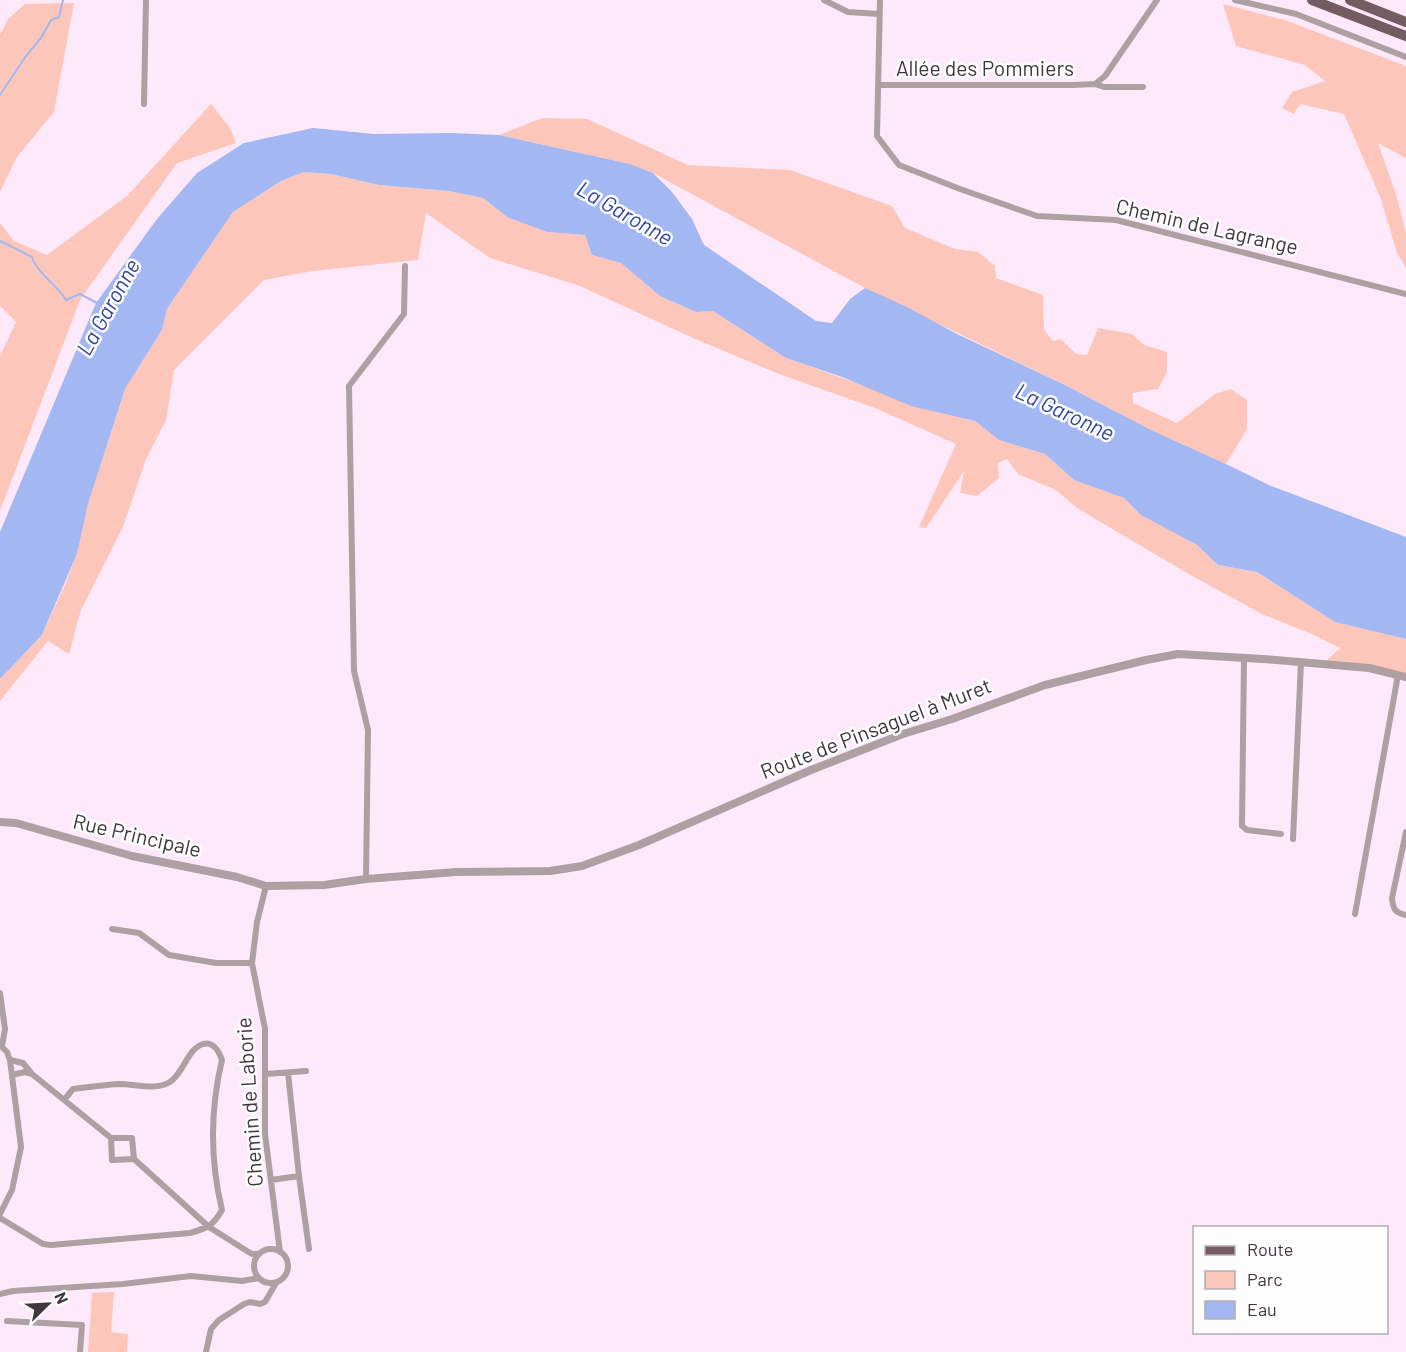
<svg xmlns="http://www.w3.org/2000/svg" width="1406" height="1352" font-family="Barlow,sans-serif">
<rect width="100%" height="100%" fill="#fee9fa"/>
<!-- green -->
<path fill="#fcc6bb" d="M74,3L54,112L17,157L0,192V35L8,19L25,4Z
M1223,4L1285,20L1406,66V158L1378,143L1396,194L1406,233V268L1397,253L1381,199L1344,114L1300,104L1294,114L1282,108L1292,92L1325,81L1305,65L1236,46Z
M211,104L230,128L236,143L177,163L80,300L0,511V356L16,322L0,306V223L14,241L47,255L127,196Z
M542,118L587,119L688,165L790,170L892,206L905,228L955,249L978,252L995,266L996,278L1043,295L1044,330L1053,341L1061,339L1076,354L1087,355L1098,328L1132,334L1144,345L1167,352V372L1158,389L1133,393V403L1177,423L1215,394L1231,389L1247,400V429L1226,464L1151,430L1065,385L865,288L653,173L630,164L499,135Z
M304,172L331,174L379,185L449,191L483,198L507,217L547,232L585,235L592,255L621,263L660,296L696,312L713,311L786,358L941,413L975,421L999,440L1045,454L1074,480L1124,498L1141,515L1197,545L1218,565L1257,572L1335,622L1406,639V677L1324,663L1340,648L1314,635L1262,614L1187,573L1077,508L1056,490L1018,474L1007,459L998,463L999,478L977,496L960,493L964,471L926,528L919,527L956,444L875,408L779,374L693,338L580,286L490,258L426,213L418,260L313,271L264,280L174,370L166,420L146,459L123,527L81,610L69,654L48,641L0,701V679L42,635L65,585L77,554L88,504L125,389L162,330L167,309L233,212L281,181Z
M114,1292L111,1332L128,1334L127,1352H88L92,1293Z"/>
<!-- water -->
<path fill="#a3b7f2" d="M313,128L374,134L451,133L499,135L630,164L653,173L672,192L692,219L704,245L816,321L832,323L850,299L865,288L907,307L957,334L1065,385L1151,430L1226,464L1269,485L1406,537V639L1335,622L1257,572L1218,565L1197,545L1141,515L1124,498L1074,480L1045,454L999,440L975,421L911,406L842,377L786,358L713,311L696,312L660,296L621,263L592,255L585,235L547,232L507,217L483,198L449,191L379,185L331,174L304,172L281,181L233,212L167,309L162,330L125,389L88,504L77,554L42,635L0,679V532L96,303L157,219L197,173L244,143Z"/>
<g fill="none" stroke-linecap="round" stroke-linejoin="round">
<!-- stream -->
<path stroke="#a3b7f2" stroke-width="2" d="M0,95L26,56L41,38L51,20L59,17L63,0
M0,241L32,257C36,272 58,286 66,300L80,294L97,303"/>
<!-- minor -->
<path stroke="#ad9fa2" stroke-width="6" d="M824,0L848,12L879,14
M880,0L877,136L899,165L960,189L1037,216L1116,220L1406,294
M1235,0L1296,14L1406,57
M1095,84L1104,87H1143
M878,85H1072L1095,84L1105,76L1157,0
M144,104L146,0
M1244,658L1242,826L1247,830L1281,834
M1406,832L1392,898C1393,909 1395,913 1406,915
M1293,839L1301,662
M366,879L368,730L354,671L349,386L404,314L405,266
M266,886L257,922L252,963L265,1029V1134L280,1252
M1355,914L1398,675
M112,929L139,933L169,955L216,963H252
M0,993L5,1029L2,1046
M0,1045L7,1052L10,1060L21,1147L12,1190L0,1214
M10,1060L23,1063L32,1074L111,1138H132L134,1159L209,1227L247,1251L252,1254H259
M266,1074L306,1071
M12,1075L25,1072L32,1074
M111,1138L112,1160L134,1159
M299,1176L309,1249
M271,1180L299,1176L288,1073
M0,1218L43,1244L51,1245L190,1233C207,1228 213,1226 222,1210C210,1160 210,1110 222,1060C219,1052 214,1041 203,1044C187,1049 184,1073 170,1082C154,1091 136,1084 119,1084C104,1085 89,1087 73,1089L64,1100
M254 1266a17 17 0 1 1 34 0a17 17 0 1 1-34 0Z
M0,1294L13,1291L123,1284L191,1276L242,1281L259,1278
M7,1321L82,1325L80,1352
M206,1352L211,1329L219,1320L244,1304L250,1302L260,1304L265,1302L276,1283"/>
<!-- tertiary -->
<path stroke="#ad9fa2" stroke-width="8" d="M0,822L16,823L132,856L237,877L266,886L324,885L366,879L456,872L550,871L582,866L639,845L811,770L903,734L952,719L1045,685L1146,660L1178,654L1263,659L1369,668L1406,677"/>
<!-- primary -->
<path stroke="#755c62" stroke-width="10" d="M1312,0L1406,36
M1350,0L1406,22"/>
</g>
<g text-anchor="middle" stroke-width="5" stroke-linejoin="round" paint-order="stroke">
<!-- street labels -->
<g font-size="21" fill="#40363e" stroke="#fdfdfd">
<text x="985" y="76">Allée des Pommiers</text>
<text transform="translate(1207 227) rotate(13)" y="7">Chemin de Lagrange</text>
<text transform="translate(876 729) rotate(-21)" y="7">Route de Pinsaguel à Muret</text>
<text transform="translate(137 836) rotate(13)" y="7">Rue Principale</text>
<text transform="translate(250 1102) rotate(-94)" y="7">Chemin de Laborie</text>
</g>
<!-- water labels -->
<g font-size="22" font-style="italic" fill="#33479c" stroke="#fdfdfd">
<text transform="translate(625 213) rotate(30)" y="8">La Garonne</text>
<text transform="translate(108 307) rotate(-61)" y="8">La Garonne</text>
<text transform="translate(1065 412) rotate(25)" y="8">La Garonne</text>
</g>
</g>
<!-- legend -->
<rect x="1193" y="1226" width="195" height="108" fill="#fdfdfd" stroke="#b1adb1" stroke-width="1.5"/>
<rect x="1205" y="1246" width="30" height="9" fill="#755c62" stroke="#b1adb1" stroke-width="1.5"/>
<text x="1247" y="1256" font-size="18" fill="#40363e">Route</text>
<rect x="1205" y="1271" width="30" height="18" fill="#fcc6bb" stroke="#b1adb1" stroke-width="1.5"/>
<text x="1247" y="1286" font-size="18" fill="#40363e">Parc</text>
<rect x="1205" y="1301" width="30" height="18" fill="#a3b7f2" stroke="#b1adb1" stroke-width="1.5"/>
<text x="1247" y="1316" font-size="18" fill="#40363e">Eau</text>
<!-- north arrow -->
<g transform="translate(48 1304) rotate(66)" stroke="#fdfdfd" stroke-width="4.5" paint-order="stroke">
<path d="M0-4.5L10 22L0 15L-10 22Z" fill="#40363e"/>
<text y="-9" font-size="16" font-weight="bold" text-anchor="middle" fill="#40363e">N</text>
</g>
</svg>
